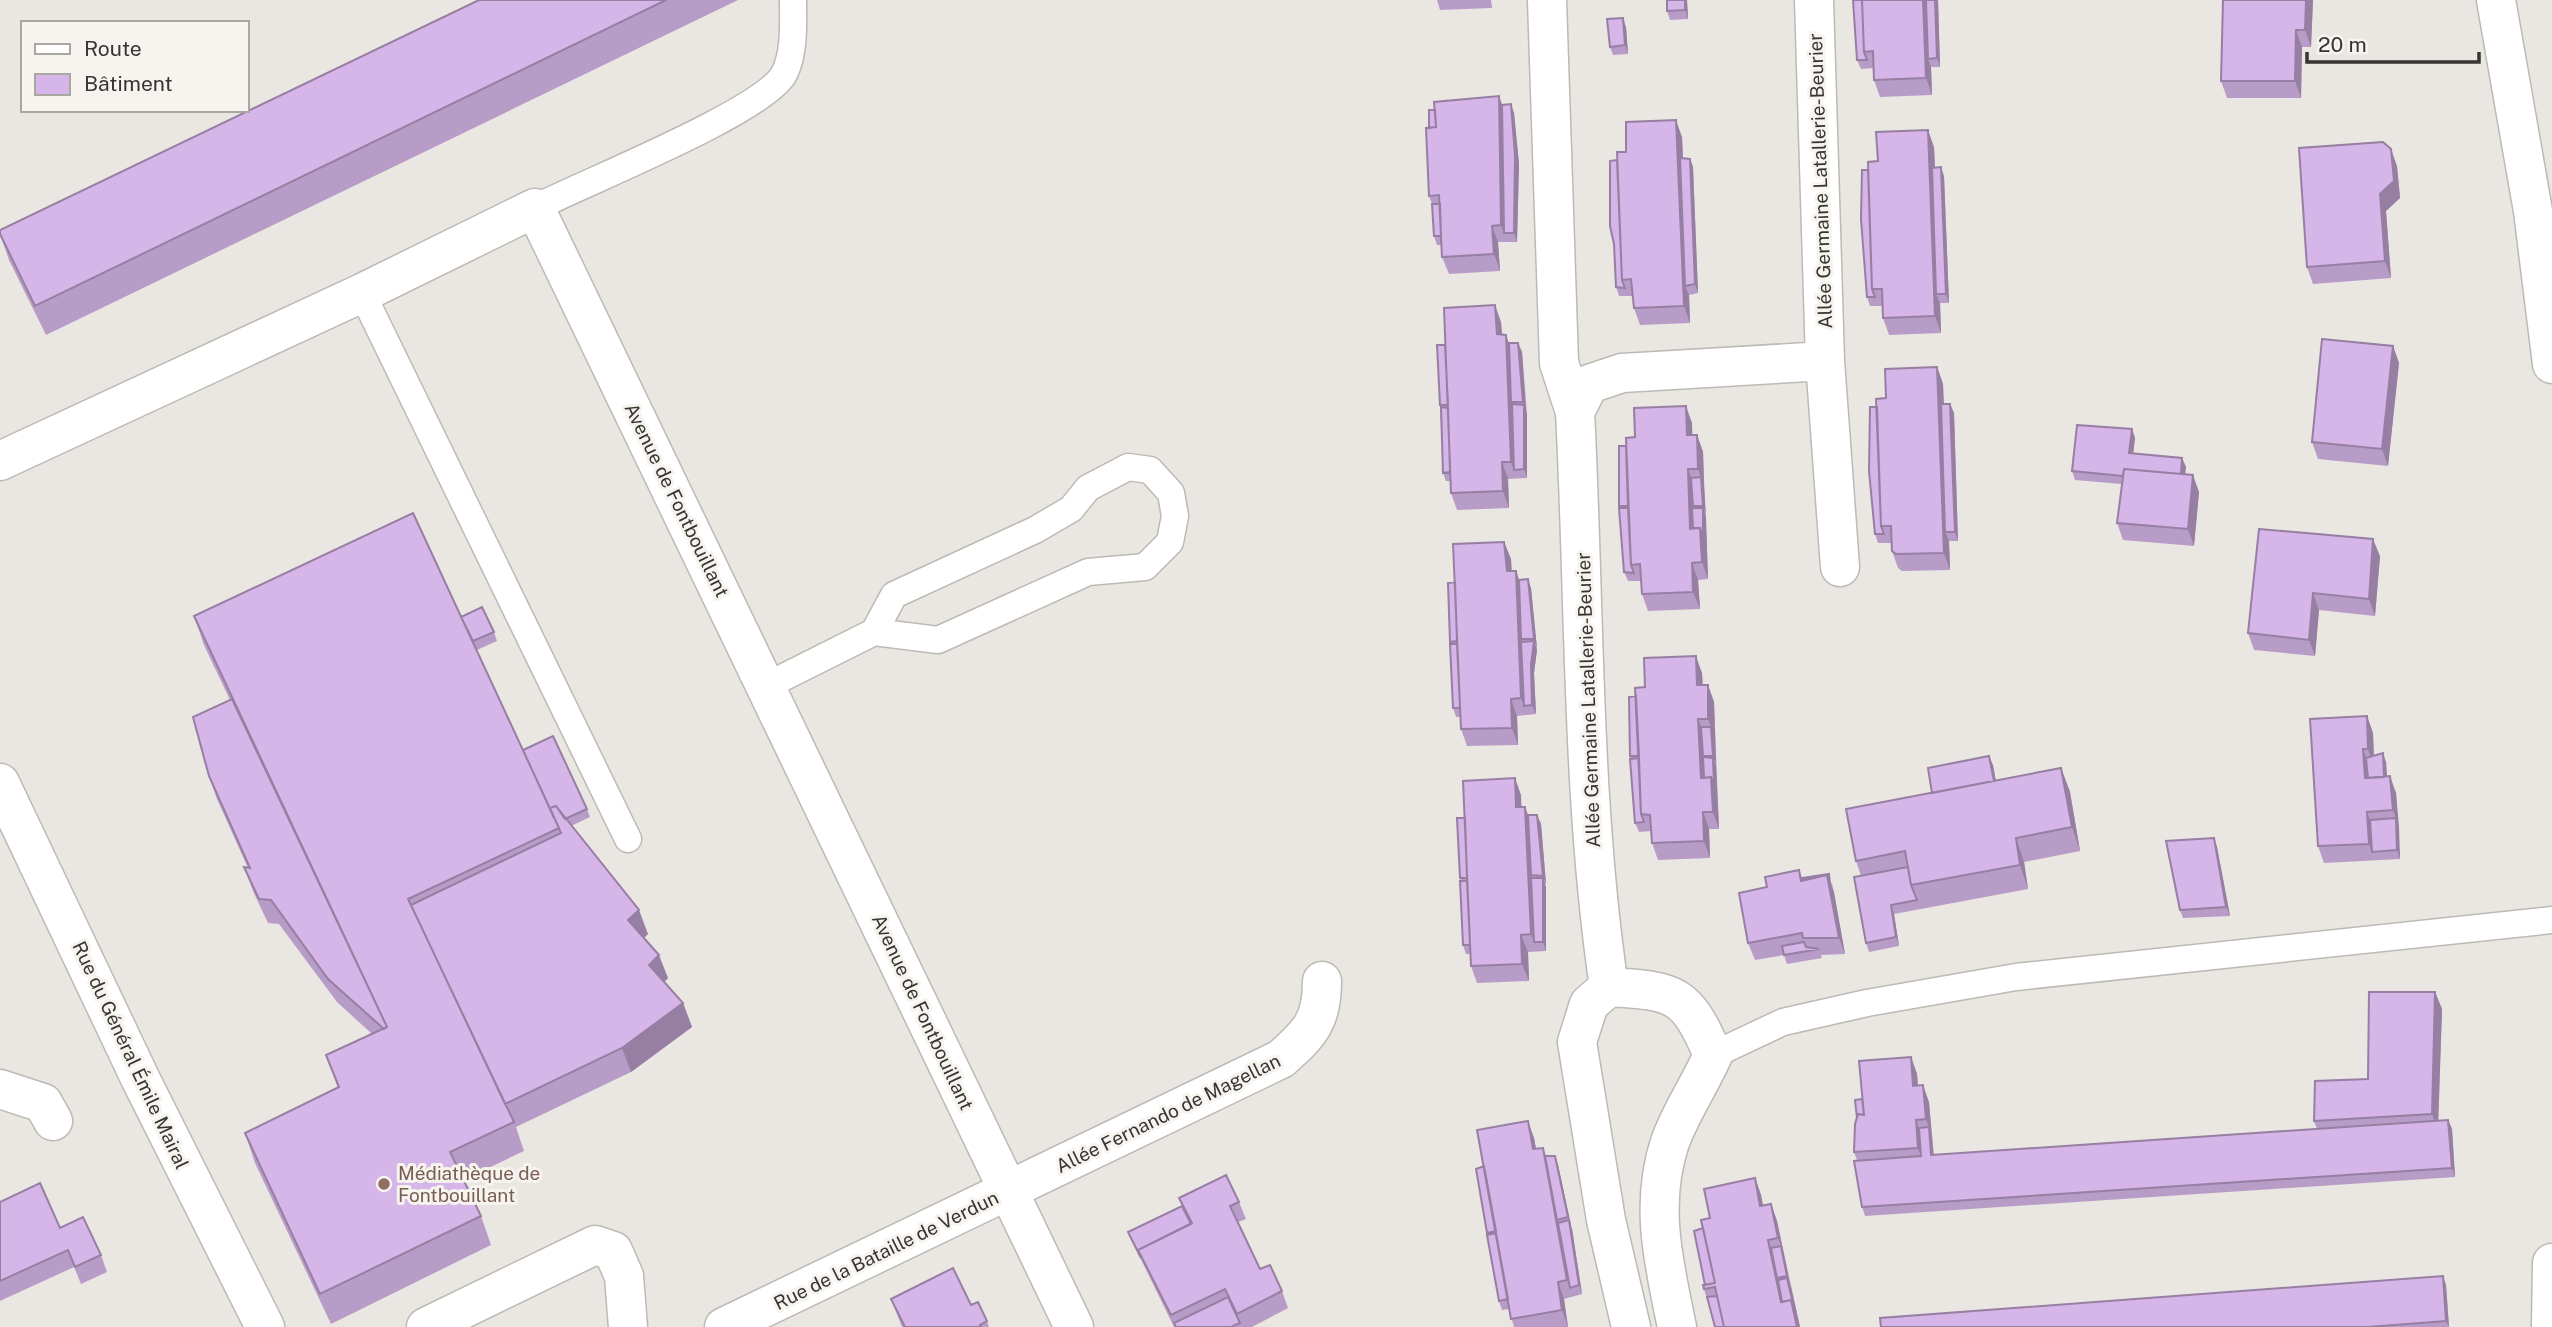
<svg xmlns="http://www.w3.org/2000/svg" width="2552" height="1327" font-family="'Public Sans',sans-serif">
<rect width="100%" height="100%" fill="#eae6e1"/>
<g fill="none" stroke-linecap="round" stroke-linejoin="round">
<!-- lane casing -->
<g stroke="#bdbab5" stroke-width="29">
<path id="lane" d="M535,208C583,183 763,112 784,74C795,53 793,23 793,0
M362,293L628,839
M766,686L874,632L938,640L1088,572L1145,567L1170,542L1175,516L1171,493L1150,470L1128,467L1088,488L1071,509L1035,530L894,595L874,632
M1713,1055L1783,1022L1867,1003L2016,977L2552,920"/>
</g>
<!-- street casing -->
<g stroke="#bdbab5" stroke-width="41">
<path id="street" d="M1547,0L1559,363L1575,412C1585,604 1581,797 1609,987
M2496,0L2533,211L2552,364
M1825,361L1840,567
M1575,412L1589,384L1622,373L1825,361L1814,0
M0,461L362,293L535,208L1074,1327
M0,783L140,1078L265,1327
M0,1089L43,1103L53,1121
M426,1327L595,1245L613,1251L624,1276L628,1327
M724,1327L1281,1059C1310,1033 1322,1022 1322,981
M1631,1327L1606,1220L1577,1042L1589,1004L1609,987C1675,991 1686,992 1713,1055C1700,1084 1681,1112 1670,1142C1649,1205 1664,1264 1677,1327
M2551,1327L2552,1263"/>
</g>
<!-- lane -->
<use href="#lane" stroke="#fff" stroke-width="26"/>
<!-- street -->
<use href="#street" stroke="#fff" stroke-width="38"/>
</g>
<!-- wall -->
<path fill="#b89cc8" d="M479,0H738L46,335L9,260L0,234Z
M1437,0H1491L1492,8L1440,10Z
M1667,0H1687L1688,19L1670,20L1667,11Z
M1853,0H1938L1940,67H1931L1932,95L1880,97L1874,80V68L1861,69L1857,60Z
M2313,0L2311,47H2302L2301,98H2227L2221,81Z
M1626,27L1628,54L1613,55L1610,47Z
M1499,96L1502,105L1514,113L1519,164L1517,242H1498L1500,271L1449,274L1442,257V245H1437L1434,236L1432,204L1429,196V128L1435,110Z
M1682,137L1683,158L1690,159L1693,167L1698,293L1689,295L1690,323L1640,325L1634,308L1633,296H1619L1616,287L1617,160L1626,152Z
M1934,147L1935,168L1944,176L1949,303H1940L1941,333L1889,335L1883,318V306H1870L1867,297L1868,170L1878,161Z
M2397,166L2400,198L2386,211L2391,278L2313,284L2307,267Z
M1501,322L1502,335L1509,343H1518L1522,352L1527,414V478L1508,479L1509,508L1457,510L1451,493V481H1446L1443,473L1440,405L1445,345Z
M2393,346L2399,363L2388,466L2318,459L2312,442Z
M1937,367L1943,384L1944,404H1950L1954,413L1958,541H1949L1950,570L1902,571L1898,568L1892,551L1891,543H1878L1875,534L1877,407L1886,398Z
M1692,423V435H1697L1703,452L1708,579L1698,580L1700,609L1648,611L1642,594L1641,581H1628L1624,572L1619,506L1635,437Z
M2132,429L2135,438L2133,454L2182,458L2186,467L2185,474L2199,492L2194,546L2123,540L2117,523L2122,484L2075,480L2072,471Z
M2259,529L2380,556L2375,616L2319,610L2315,656L2254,650L2248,633Z
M1504,542L1511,559V571H1516L1519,580L1531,588L1537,650L1534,673L1536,714L1517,716L1518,745L1467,746L1461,729L1460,717H1456L1453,708L1450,642L1455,582Z
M194,616L461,617L494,632L497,641L477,650L523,750L587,809L590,817L571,826L648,934L644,938L668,978L664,982L683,1003L692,1027L631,1072L516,1127L524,1151L463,1180L481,1216L491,1245L331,1324L255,1163L245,1133L338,1088L326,1055L372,1034L337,1002L279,924L268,923L253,891L244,867L248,868L217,799L209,776L230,700L204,645Z
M1702,673L1703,685H1708L1714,702L1719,829H1709L1710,858L1658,860L1652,843L1651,831L1639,832L1635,823L1630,756L1636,696L1645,687Z
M2367,716L2373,733L2374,756L2386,762L2387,777L2396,793L2400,859L2324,863L2318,846Z
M1993,765L1996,781L2061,768L2070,792L2080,851L2024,862L2028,889L1894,914L1899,946L1869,952L1866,943L1861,876L1856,861L1932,793Z
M1521,795V807H1525L1528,815H1537L1541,824L1546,884H1545L1546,951L1528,952L1529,981L1477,983L1471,966L1470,954H1466L1463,945L1461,881L1460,878L1465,818Z
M2214,838L2217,847L2230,916L2183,918L2180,910Z
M1799,870L1802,878L1832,883L1845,954L1821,955L1822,958L1787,964L1784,955L1755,960L1748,943L1767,887Z
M2435,992L2442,1009L2438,1121L2448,1120L2452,1129L2455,1177L1865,1216L1862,1207L1857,1160L1854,1152L1862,1099L1911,1057L1917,1074L1918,1085L1929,1102L1934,1155L2317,1129L2314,1121L2368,1079Z
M1534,1138L1536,1149L1543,1148L1545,1156L1558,1165L1572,1229L1582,1294L1564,1299L1568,1327H1514L1509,1309L1502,1310L1499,1301L1476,1169L1484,1166Z
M1755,1178L1761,1195L1763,1206L1771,1204L1777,1221L1800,1327H1715L1704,1289L1710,1218Z
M1179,1198L1239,1202L1246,1219L1238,1222L1260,1269L1282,1291L1288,1308L1252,1327H1174L1132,1241L1128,1232L1182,1206Z
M0,1202L60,1228L101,1255L107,1272L81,1284L74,1267L0,1301Z
M2446,1285L2449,1327H1881Z
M891,1299L971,1305L987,1321L989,1327H902Z"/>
<!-- shaded-wall -->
<path fill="#967fa2" d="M1685,0H1687L1688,19L1685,10Z
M1923,0H1929L1928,59L1931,67L1932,95L1926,78Z
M1935,0H1938L1940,67L1937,58Z
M2306,0H2313L2311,47L2305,30Z
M1623,18L1626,27L1628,54L1625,45Z
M2296,30L2302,47L2301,98L2295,81Z
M1499,96L1505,113L1504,233L1501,225Z
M1511,104L1514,113L1519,164L1517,242L1514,233Z
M1676,120L1682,137L1688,285L1685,286L1689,295L1690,323L1684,306Z
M1928,130L1934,147L1940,294H1936L1940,303L1941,333L1935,316Z
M2391,149L2397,166L2400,198L2386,211L2391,278L2385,261L2380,194Z
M1690,159L1693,167L1698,293L1695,284Z
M1941,167L1944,176L1949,303L1946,294Z
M1492,226L1498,242L1500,271L1494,254Z
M1495,305L1501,322L1503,351L1497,334Z
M1506,335L1512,352L1511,402L1515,411L1514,470L1511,462Z
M1518,343L1522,352L1526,411L1523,402Z
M2393,346L2399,363L2388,466L2382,449Z
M1937,367L1943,384L1948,532H1945L1949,541L1950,570L1944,553Z
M1950,404L1954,413L1958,541L1955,532Z
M1524,405L1527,414V478L1524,469Z
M1686,406L1692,423L1693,452L1687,435Z
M2132,429L2135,438L2132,462L2129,453Z
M1697,435L1703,452L1704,486L1698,469Z
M2182,458L2186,467L2183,490L2180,481Z
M1502,462L1508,479L1509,508L1503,491Z
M1688,469L1694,486L1693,506L1695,514L1696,536L1690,529Z
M2193,475L2199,492L2194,546L2188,529Z
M1701,477L1704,486L1706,515L1703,506Z
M1703,508L1706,517L1708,579L1702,562L1700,528Z
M2373,539L2380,556L2375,616L2369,599Z
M1504,542L1511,559L1513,588L1507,571Z
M1692,563L1698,580L1700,609L1693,592Z
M1516,571L1522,588L1521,639L1524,647V706L1521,698Z
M1528,579L1531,588L1537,648L1534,639Z
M2313,593L2319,610L2315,656L2309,640Z
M1534,641L1537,650L1534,673L1536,714L1532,705L1531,665Z
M1696,656L1702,673L1703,702L1697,685Z
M1708,685L1714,702L1716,764L1713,756L1711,727L1708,719Z
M1511,699L1517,716L1518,745L1512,728Z
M2367,716L2373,733L2374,766L2368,749Z
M1698,719L1705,736L1703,756L1706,764L1707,786L1701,778Z
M2363,749L2369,766L2371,786L2365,778Z
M2383,753L2386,762L2388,794L2385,785Z
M1989,756L1993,765L2000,806L1997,797Z
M1713,758L1716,766L1719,829L1713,812L1711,777Z
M2061,768L2070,792L2080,851L2072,827Z
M2390,776L2396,793L2399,827L2393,810Z
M1515,778L1521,795L1522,824L1516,807Z
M1525,807L1531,824V875L1534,883V942L1531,934Z
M1703,812L1709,829L1710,858L1704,841Z
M2367,812L2373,829L2372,852L2369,844Z
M1537,815L1541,824L1546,884L1543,876Z
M2396,818L2399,827L2400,859L2397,850Z
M2016,838L2024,862L2028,889L2020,865Z
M2214,838L2217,847L2230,916L2226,907Z
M1827,875L1834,892L1845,954L1839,938Z
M1543,878L1546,887V951L1543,942Z
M1891,905L1894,914L1899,946L1896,937Z
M639,910L648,934L637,944L628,920Z
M1521,935L1528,952L1529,981L1522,964Z
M659,955L668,978L658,989L649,965Z
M2435,992L2442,1009L2438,1131L2432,1114Z
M683,1003L692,1027L631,1072L622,1048Z
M1911,1057L1917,1074L1919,1103L1913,1086Z
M1923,1085L1929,1102L1934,1164L1931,1155L1929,1127L1926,1119Z
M1916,1120L1922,1137L1924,1164L1918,1148Z
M2448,1120L2452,1129L2455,1177L2452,1168Z
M1528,1121L1534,1138L1539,1166L1533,1149Z
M1543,1148L1549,1164L1557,1220L1560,1229L1570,1288L1567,1280Z
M1555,1156L1558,1165L1571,1226L1568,1217Z
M1755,1178L1761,1195L1766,1223L1760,1206Z
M1771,1204L1777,1221L1784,1255L1778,1238Z
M1569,1220L1572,1229L1582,1294L1579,1285Z
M1768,1240L1774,1257L1777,1278L1785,1310L1781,1302Z
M1781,1246L1784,1255L1790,1285L1787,1276Z
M2443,1276L2446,1285L2449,1327L2446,1321Z
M1787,1278L1791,1287L1800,1327H1797Z
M1558,1282L1564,1299L1568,1327L1562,1310Z"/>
<!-- building -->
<path fill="#d6b5e8" stroke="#967fa2" stroke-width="2" d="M479,0H666L35,306L0,234V230Z
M1667,0H1685V10L1667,11Z
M1853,0H1862L1864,52L1867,60H1857Z
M1862,0H1923L1926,78L1874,80L1873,51L1864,52Z
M1926,0H1935L1937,58L1928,59Z
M2223,0H2306L2305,30H2296L2295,81H2221Z
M1623,18L1625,45L1610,47L1607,19Z
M1499,96L1501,225L1492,226L1494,254L1442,257L1439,195L1429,196L1426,128L1436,127L1434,102Z
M1511,104L1515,155L1514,233H1504L1502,105Z
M1429,110H1435L1436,127L1429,128Z
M1676,120L1684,306L1634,308L1631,279L1622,280L1617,152H1626V122Z
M1928,130L1935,316L1883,318L1882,289H1872L1868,162L1878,161L1876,132Z
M2383,142L2391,149L2394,181L2380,194L2385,261L2307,267L2299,148Z
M1680,158L1690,159L1695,284L1685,286Z
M1617,160L1622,280L1625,288L1616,287L1614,244L1610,226V161Z
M1941,167L1946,294H1936L1932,168Z
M1862,170H1868L1872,289L1875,297H1867L1861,219Z
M1432,204H1440L1441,236H1434Z
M1495,305L1497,334L1506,335L1511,462H1502L1503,491L1451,493L1444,308Z
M2322,339L2393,346L2382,449L2312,442Z
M1509,343H1518L1523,402H1511Z
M1437,345H1445L1448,405H1440Z
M1937,367L1944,553L1896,554L1892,551L1891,526H1881L1876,399L1886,398L1885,369Z
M1512,404L1524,405V469L1514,470Z
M1941,404H1950L1955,532H1945Z
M1686,406L1687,435H1697L1698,469H1688L1690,529L1700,528L1702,562L1692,563L1693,592L1642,594L1640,564L1631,565L1626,438L1635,437L1634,408Z
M1441,407L1448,408L1450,472L1443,473Z
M1870,407H1877L1881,526L1884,534H1875L1869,471Z
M2077,425L2132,429L2129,453L2182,458L2181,474L2124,469L2123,476L2072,471Z
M1619,446H1626L1628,506H1619Z
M2124,469L2193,475L2188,529L2117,523Z
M1701,477L1703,506H1693L1691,478Z
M1619,508H1628L1631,565L1634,573L1624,572Z
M1692,508H1703V536L1700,528H1693Z
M413,513L559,828L408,899L514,1122L450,1152L481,1216L320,1294L245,1133L339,1087L326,1055L387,1027L194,616Z
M2259,529L2373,539L2369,599L2313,593L2309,640L2248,633Z
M1504,542L1507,571H1516L1521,698L1511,699L1512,728L1461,729L1453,544Z
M1528,579L1534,639H1521L1519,580Z
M1455,582L1457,641L1450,642L1448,583Z
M482,607L494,632L473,641L461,617Z
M1534,641L1531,665L1532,705L1524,706L1521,642Z
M1450,644H1457L1460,708H1453Z
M1696,656L1697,685H1708V719H1698L1701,778L1711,777L1713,812H1703L1704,841L1652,843L1650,815L1641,814L1635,688L1645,687L1644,658Z
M1636,696L1639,756H1630L1629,697Z
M232,699L387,1027L384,1029L328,979L271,900L259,899L244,867L250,868L209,776L193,717Z
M2367,716L2368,749H2363L2365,778L2390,776L2393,810L2367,812L2369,844L2318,846L2310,719Z
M1701,727H1711L1713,756H1703Z
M553,736L587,809L565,819L556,806L550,808L554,818L523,750Z
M2383,753L2384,777L2368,778L2366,758Z
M1989,756L1994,781L1932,793L1928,768Z
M1703,757L1713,758L1714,785L1711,777L1704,778Z
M1639,758L1641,814L1644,822L1635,823L1630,759Z
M2061,768L2072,827L2016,838L2020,865L1911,885L1905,851L1856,861L1846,809Z
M1515,778L1516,807H1525L1531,934L1521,935L1522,964L1471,966L1463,781Z
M556,806L639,910L628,920L659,955L649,965L683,1003L622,1048L505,1104L411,905L561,833L550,808Z
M1528,815H1537L1543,876L1531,875Z
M1457,818H1465L1467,878H1460Z
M2396,818L2397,850L2372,852L2370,820Z
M2214,838L2226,907L2180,910L2166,841Z
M1908,867L1911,885L1917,900L1891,905L1896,937L1866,943L1854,877Z
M1799,870L1801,881L1827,875L1839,938H1803L1802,933L1748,943L1739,893L1767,887L1765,877Z
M1829,874L1830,883L1827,875L1803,880L1802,878Z
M1531,878H1543V942H1534Z
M1460,881H1467L1470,945H1463Z
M1804,942L1806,947L1819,949L1784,955L1782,946Z
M2369,992H2435L2432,1114L2314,1121L2315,1081L2368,1079Z
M1911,1057L1913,1086L1923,1085L1926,1119L1916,1120L1918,1148L1854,1152L1855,1124L1858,1114L1864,1115L1859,1061Z
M1862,1099L1864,1115L1858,1114L1857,1118L1855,1100Z
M2448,1120L2452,1168L1862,1207L1854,1161L1921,1156L1919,1128L1929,1127L1931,1155Z
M1528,1121L1533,1149L1543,1148L1567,1280L1558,1282L1562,1310L1511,1319L1477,1130Z
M1545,1156H1555L1568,1217L1557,1220Z
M1484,1166L1496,1231L1487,1233L1476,1169Z
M1226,1175L1239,1202L1230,1206L1260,1269L1270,1265L1282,1291L1237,1314L1225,1289L1171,1315L1138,1250L1192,1223L1179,1198Z
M1755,1178L1760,1206L1771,1204L1778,1238L1768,1240L1781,1302L1791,1300L1797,1327H1724L1715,1287L1704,1289L1703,1285L1715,1283L1701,1220L1710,1218L1704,1189Z
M40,1183L60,1228L83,1217L101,1255L75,1267L68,1250L0,1281V1202Z
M1182,1206L1191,1224L1138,1250L1141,1258L1128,1232Z
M1569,1220L1579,1285L1570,1288L1558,1223Z
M1703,1228L1715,1283L1705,1285L1694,1231Z
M1496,1233L1508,1299L1499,1301L1487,1235Z
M1781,1246L1787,1276L1777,1278L1771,1248Z
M953,1268L971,1305L978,1302L987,1321L980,1325L981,1327H905L891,1299Z
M2443,1276L2446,1321L2368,1327H1881L1880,1318Z
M1787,1278L1794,1308L1791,1300L1782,1302L1778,1280Z
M1717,1296L1724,1327H1715L1707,1297Z
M1228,1297L1240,1323L1231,1327H1176L1174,1323Z"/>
<!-- markers -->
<circle fill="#8d6e63" stroke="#f7f3ee" stroke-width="2.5" cx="384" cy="1184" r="7"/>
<g text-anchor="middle" stroke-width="6" stroke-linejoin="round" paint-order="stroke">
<!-- street labels -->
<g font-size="19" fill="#363533" stroke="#f7f3ee">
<text transform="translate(1820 181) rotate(-92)" y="7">Allée Germaine Latallerie-Beurier</text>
<text transform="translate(677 500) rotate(64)" y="7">Avenue de Fontbouillant</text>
<text transform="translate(1588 700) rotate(-92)" y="7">Allée Germaine Latallerie-Beurier</text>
<text transform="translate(923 1012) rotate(65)" y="7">Avenue de Fontbouillant</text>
<text transform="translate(131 1055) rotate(65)" y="7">Rue du Général Émile Mairal</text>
<text transform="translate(1168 1113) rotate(-26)" y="7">Allée Fernando de Magellan</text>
<text transform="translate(886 1250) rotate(-26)" y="7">Rue de la Bataille de Verdun</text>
</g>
<!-- education labels -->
<g font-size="19" fill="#785e54" stroke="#f7f3ee" text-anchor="start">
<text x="398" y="1180">Médiathèque de<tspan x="398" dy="22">Fontbouillant</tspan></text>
</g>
</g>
<!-- legend -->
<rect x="21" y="21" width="228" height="91" fill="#f7f3ee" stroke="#aaa7a3" stroke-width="2"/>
<rect x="35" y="44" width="35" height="10" fill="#ffffff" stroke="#aaa7a3" stroke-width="2"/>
<text x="84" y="56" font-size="21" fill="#363533">Route</text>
<rect x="35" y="74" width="35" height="21" fill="#d6b5e8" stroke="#aaa7a3" stroke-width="2"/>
<text x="84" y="91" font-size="21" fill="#363533">Bâtiment</text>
<!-- scale -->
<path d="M2307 52v10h172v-10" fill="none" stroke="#363533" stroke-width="3.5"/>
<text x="2318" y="52" font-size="21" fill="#363533" stroke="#f7f3ee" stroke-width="5" paint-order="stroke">20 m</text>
</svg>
